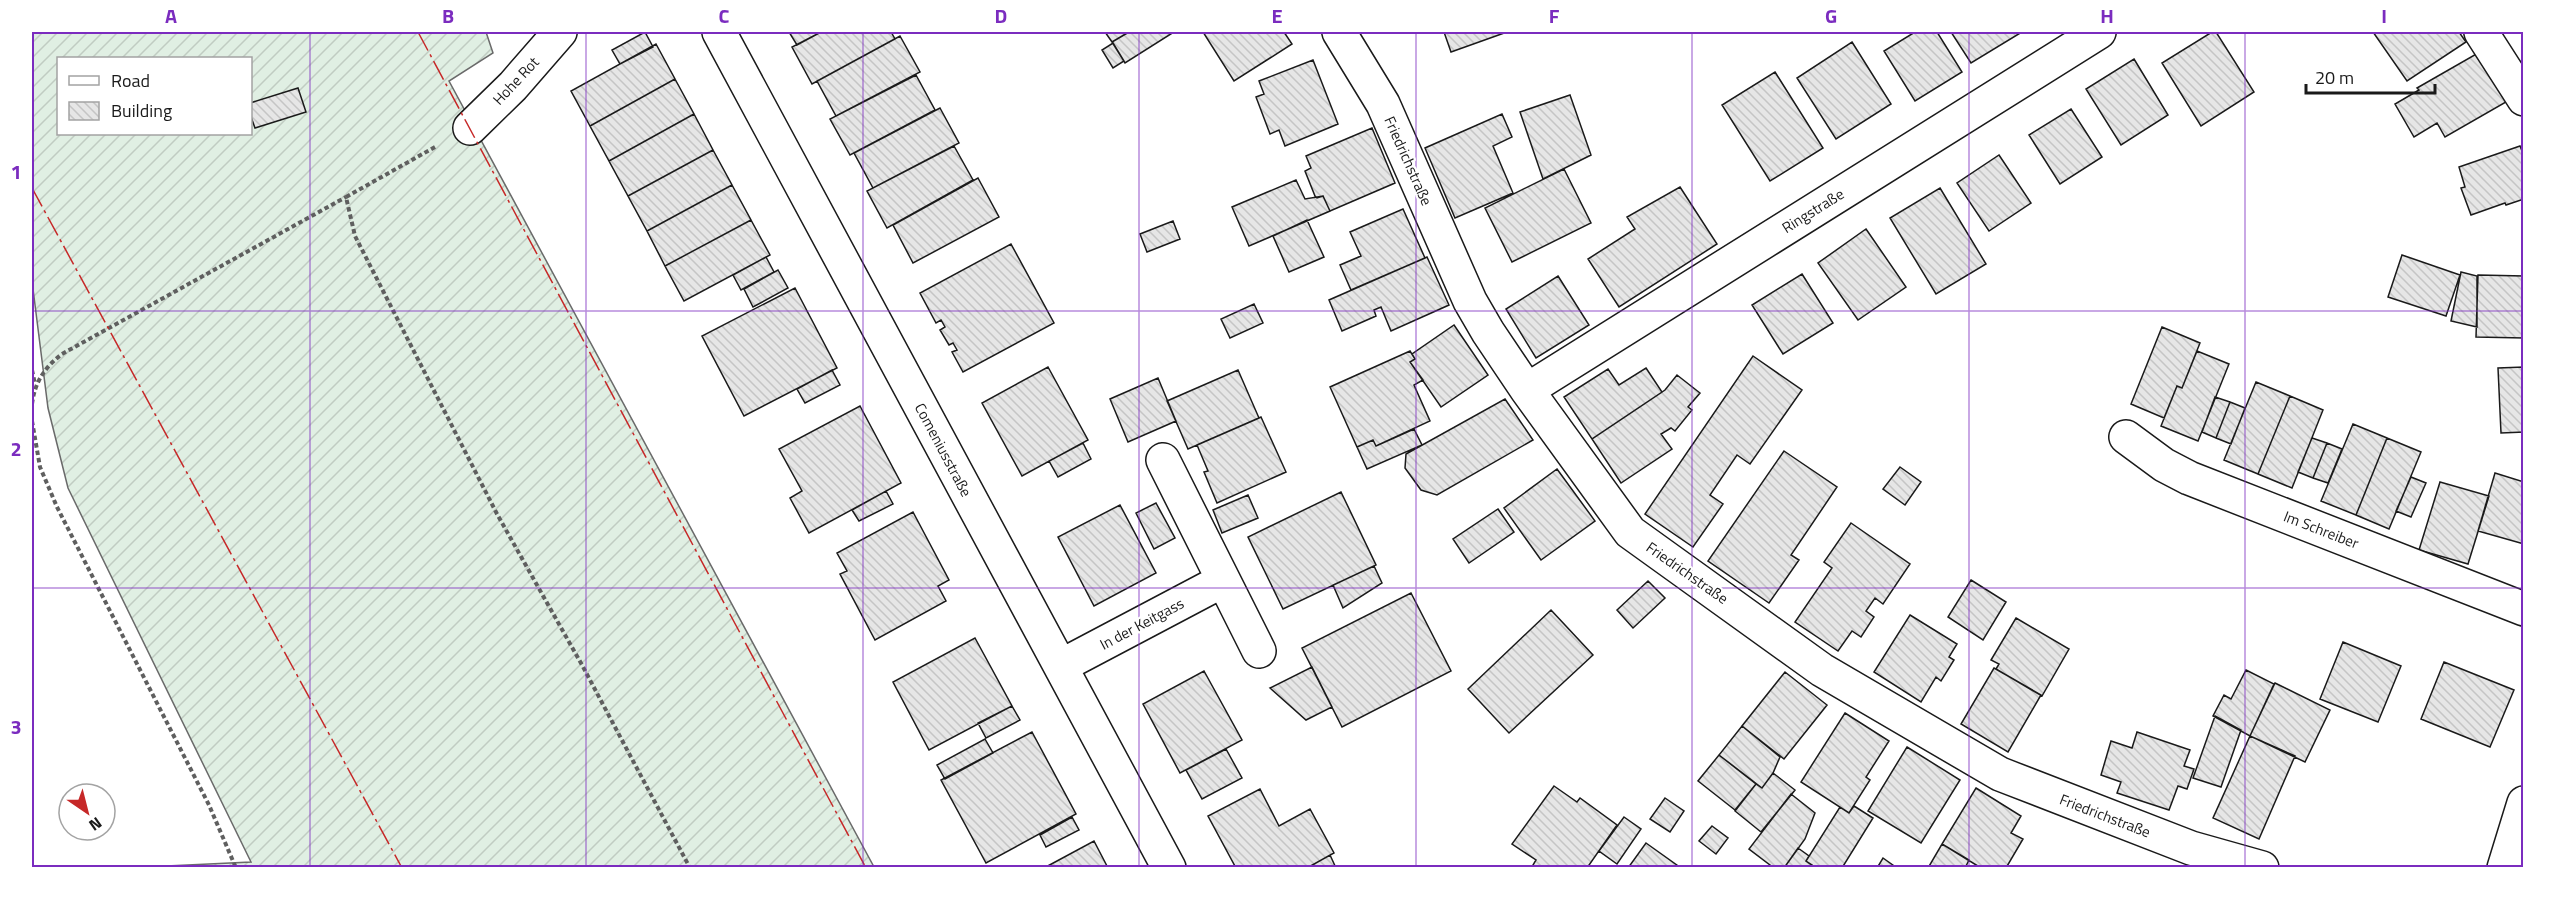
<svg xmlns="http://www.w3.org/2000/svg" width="2555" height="899" font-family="'Titillium Web',sans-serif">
<defs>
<pattern id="garden-furrows" width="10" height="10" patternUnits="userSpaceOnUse" patternTransform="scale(1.5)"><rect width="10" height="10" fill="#e0efe3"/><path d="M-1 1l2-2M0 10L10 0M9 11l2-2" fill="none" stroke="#c0ccc2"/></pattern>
<pattern id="building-back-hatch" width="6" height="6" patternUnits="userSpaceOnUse" patternTransform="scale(1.5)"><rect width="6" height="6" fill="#e6e6e6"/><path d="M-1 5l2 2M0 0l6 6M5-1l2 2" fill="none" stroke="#c5c5c5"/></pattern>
</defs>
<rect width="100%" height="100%" fill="#fff"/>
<!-- garden -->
<path fill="url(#garden-furrows)" stroke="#6a6a6a" stroke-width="1.5" fill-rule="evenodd" d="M32,32H486L493,53L449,81L874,867H145L251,862L68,488L48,408L32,281ZM58,58H250V134H58Z"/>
<!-- building -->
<path fill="url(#building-back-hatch)" stroke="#1a1a1a" stroke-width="1.5" d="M645,32L653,47L620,64L612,50Z
M789,32H821L797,45Z
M821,32H891L895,39L812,84L792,47Z
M1105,32H1129L1112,42Z
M1129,32H1174L1125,63L1112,42Z
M1203,32H1284L1292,44L1234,81Z
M1444,32H1507L1451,52Z
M1915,32H1937L1962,72L1915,101L1884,51Z
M1951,32H2022L1971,63Z
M2212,32H2216L2254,92L2201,126L2162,63Z
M2373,32H2459L2466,42L2407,81Z
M900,36L920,72L836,116L817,81Z
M1852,42L1891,104L1836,139L1797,78Z
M1113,43L1124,61L1113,68L1102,50Z
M656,44L675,79L590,126L571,91Z
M2478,53L2506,102L2445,137L2437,123L2414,137L2395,104L2419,90L2417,88Z
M2134,59L2168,115L2121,145L2086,89Z
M1313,60L1338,124L1285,146L1279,130L1270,134L1256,97L1264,94L1259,81Z
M1775,72L1823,148L1770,181L1722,105Z
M916,75L935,110L850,155L830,119Z
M675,79L694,114L609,161L590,126Z
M298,88L306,112L255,128L250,114V103Z
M1570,95L1591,155L1543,179L1520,112Z
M940,108L959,143L873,188L854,153Z
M2071,109L2102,157L2060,184L2029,135Z
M694,114L713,150L628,196L609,161Z
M1502,114L1512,137L1493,146L1513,193L1455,218L1425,148Z
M1372,128L1395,183L1330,211L1323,196L1317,198L1315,196L1305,171L1311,168L1306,156Z
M954,146L973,180L887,228L867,191Z
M2520,146L2524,156V199L2506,205L2505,203L2471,215L2461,188L2465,187L2459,167Z
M713,150L732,185L647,231L628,196Z
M1999,155L2031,203L1989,231L1957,183Z
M1564,169L1591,223L1512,262L1485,208Z
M978,178L999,217L913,263L893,225Z
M1296,180L1305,199L1323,196L1330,211L1249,246L1232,207Z
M732,185L751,220L665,266L647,231Z
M1680,187L1717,244L1619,307L1588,259L1635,229L1627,217Z
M1940,188L1986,264L1936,294L1890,218Z
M1403,209L1425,258L1351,290L1340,265L1361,256L1350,232Z
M751,220L770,255L684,301L665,266Z
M1307,220L1324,257L1289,272L1273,236Z
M1173,221L1180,239L1147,252L1140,234Z
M1866,229L1906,287L1858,320L1818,263Z
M1011,244L1054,323L963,372L952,352L957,350L953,343L949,345L940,330L945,327L941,320L936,323L920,293Z
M2402,255L2460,275L2446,316L2388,297Z
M766,257L774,272L741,290L733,275Z
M1427,257L1449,305L1391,331L1381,307L1374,310L1376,316L1342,331L1329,300Z
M778,270L788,288L753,307L744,289Z
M2461,272L2477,276V327L2451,321Z
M1802,274L1833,323L1783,354L1752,305Z
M2478,275L2524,276V338L2476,337Z
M1558,276L1589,325L1536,358L1506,309Z
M795,288L837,368L744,416L702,336Z
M1254,304L1263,323L1230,338L1221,319Z
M1454,325L1488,375L1441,407L1410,362L1415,359L1412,354Z
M2162,327L2200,343L2182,388L2177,386L2164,418L2131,404Z
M1410,351L1415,359L1410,362L1423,380L1414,385L1430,421L1376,446L1373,440L1357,447L1330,387Z
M2197,351L2229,364L2198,441L2161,426L2177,386L2182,388Z
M1753,356L1802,390L1750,464L1737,455L1710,495L1723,504L1693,547L1645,514Z
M1048,367L1088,440L1022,476L982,403Z
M2524,367V432L2501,433L2498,368Z
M1646,368L1662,392L1592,439L1564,397L1608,369L1619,385Z
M832,370L840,385L805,403L797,389Z
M1238,370L1259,418L1188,449L1167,401Z
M1677,375L1700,393L1688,407L1692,410L1675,431L1671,428L1661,434L1672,449L1621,483L1592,439L1665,390Z
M1158,378L1176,421L1128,442L1110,399Z
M2256,382L2290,396L2258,474L2224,460Z
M2290,396L2323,410L2292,488L2258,474Z
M2215,397L2230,402L2216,438L2202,432Z
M1505,399L1533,440L1437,495L1421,490L1405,468L1406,454Z
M2230,402L2245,408L2231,444L2216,438Z
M860,406L901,483L809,533L790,498L802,491L779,449Z
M1261,417L1286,472L1217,503L1204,472L1208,471L1197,445Z
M2353,424L2387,438L2356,515L2321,501Z
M1414,429L1422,445L1367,469L1357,447L1373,440L1376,446Z
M2312,438L2327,443L2313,478L2298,472Z
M2387,438L2421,452L2389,529L2356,515Z
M1083,443L1091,459L1058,477L1049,461Z
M2327,443L2342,449L2328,483L2313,478Z
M1784,451L1837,487L1791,555L1799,560L1769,603L1708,561Z
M1900,467L1921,482L1905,505L1883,489Z
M1557,469L1595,521L1541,560L1504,508Z
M2495,473L2524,482V544L2478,531Z
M2411,477L2426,483L2411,517L2396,511Z
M2440,482L2489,496L2468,564L2419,550Z
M886,491L893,504L859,521L852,510Z
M1341,492L1376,565L1283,609L1248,537Z
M1248,495L1258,518L1222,533L1213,510Z
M1156,503L1175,538L1154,549L1136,513Z
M1120,505L1156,573L1094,606L1058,537Z
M1498,509L1514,532L1469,563L1453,539Z
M913,512L949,580L938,586L946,601L875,640L840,574L847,571L837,553Z
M1851,523L1910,564L1883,604L1875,598L1866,611L1874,617L1861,637L1852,631L1838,651L1795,622L1832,568L1824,562Z
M1374,566L1382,583L1343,608L1333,585Z
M1971,580L2006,602L1983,640L1948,617Z
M1648,581L1665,598L1633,628L1617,610Z
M1411,593L1451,671L1342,727L1302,648Z
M1551,610L1593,655L1509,733L1468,689Z
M1910,615L1957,644L1949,657L1954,660L1941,681L1936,677L1921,702L1874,672Z
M2016,618L2069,649L2042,696L1996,669L1999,664L1991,660Z
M975,638L1012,706L929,750L893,682Z
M2343,642L2401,666L2378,722L2320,699Z
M2444,662L2514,690L2490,747L2421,719Z
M1312,667L1332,707L1306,720L1270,688Z
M1994,668L2041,695L2008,752L1961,724Z
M2246,670L2274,684L2250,736L2213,716L2224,695L2231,699Z
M1204,671L1242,740L1180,773L1143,704Z
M1785,672L1827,705L1784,759L1742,726Z
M2275,683L2330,710L2305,762L2250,736Z
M1012,706L1020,720L986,738L978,723Z
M1845,713L1889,741L1866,777L1870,780L1849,813L1801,782Z
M2215,716L2241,730L2221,787L2193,778Z
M1742,726L1780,757L1773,773L1762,788L1719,755Z
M1032,732L1076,814L986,863L941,780Z
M2137,732L2190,750L2184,766L2194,769L2187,789L2178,786L2169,810L2117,793L2121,782L2101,775L2111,741L2132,748Z
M2250,736L2295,756L2259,839L2213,818Z
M985,739L993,753L945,779L937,765Z
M1907,747L1960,780L1921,843L1868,811Z
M1226,749L1242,778L1202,799L1186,770Z
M1719,755L1756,784L1735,810L1698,781Z
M1773,773L1795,790L1761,832L1735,811L1756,784L1762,788Z
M1554,786L1577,802L1580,798L1617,825L1587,868H1537L1533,865L1536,860L1512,844Z
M1976,788L2021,816L2011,833L2023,839L2006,868H1981L1942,844Z
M1260,789L1279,826L1310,809L1334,853L1307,868H1236L1208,816Z
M1791,794L1815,813L1805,839L1784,868H1774L1749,849Z
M1665,798L1684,811L1670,832L1650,819Z
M1854,806L1873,818L1842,868H1816L1806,861L1840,807L1849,813Z
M1072,817L1079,830L1046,847L1040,835Z
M1624,817L1641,829L1617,864L1599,851Z
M1712,826L1728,838L1716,854L1699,841Z
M1094,841L1108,868H1044Z
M1646,843L1681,868H1628Z
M1942,844L1969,860L1965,868H1928Z
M1798,848L1809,856L1806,861L1812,865L1810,868H1784Z
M1330,855L1336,868H1307Z
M1883,858L1897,868H1877Z"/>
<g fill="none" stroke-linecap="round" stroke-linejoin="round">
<!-- street casing -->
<g stroke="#1a1a1a" stroke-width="36">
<path id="street" d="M719,32L1169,868
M1339,32L1383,104L1470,301L1488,332L1527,390L1630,532L1822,670L2000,774L2191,848L2262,868
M2481,32L2524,99
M470,128L513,86L560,32
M1527,390L2099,32
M2126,437L2164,465L2189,478L2524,609
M1163,460L1259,651
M1061,666L1222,581
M2504,868L2524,803"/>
</g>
<!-- path -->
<path stroke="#5f5f5f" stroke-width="4" stroke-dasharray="4.5 3" stroke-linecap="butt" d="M435,147L346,197L355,236L497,514L582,665L690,868
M32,370L35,384
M32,404C35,382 44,368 62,354L346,197
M32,421L40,467L57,507L209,805L236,868"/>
<!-- street -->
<use href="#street" stroke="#fff" stroke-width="33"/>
<!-- power -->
<path stroke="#c62828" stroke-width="1.5" stroke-dasharray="21 4.5 3 4.5" stroke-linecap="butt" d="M418,32L866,868
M32,188L402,868"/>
</g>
<!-- grid -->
<path fill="none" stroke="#7b2cbf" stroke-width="1.5" stroke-opacity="0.55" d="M310,32V868M586,32V868M863,32V868M1139,32V868M1416,32V868M1692,32V868M1969,32V868M2245,32V868M32,311H2524M32,588H2524"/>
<g text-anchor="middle" stroke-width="4.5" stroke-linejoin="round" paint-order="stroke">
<!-- street labels -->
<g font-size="15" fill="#1a1a1a" stroke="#fff">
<text transform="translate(516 81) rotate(-47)" y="5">Hohe Rot</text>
<text transform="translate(1408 161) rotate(66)" y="5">Friedrichstraße</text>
<text transform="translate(1813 211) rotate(-32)" y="5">Ringstraße</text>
<text transform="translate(943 450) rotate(62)" y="5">Comeniusstraße</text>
<text transform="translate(2321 530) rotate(21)" y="5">Im Schreiber</text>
<text transform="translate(1687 573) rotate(35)" y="5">Friedrichstraße</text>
<text transform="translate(1142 624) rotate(-28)" y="5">In der Keitgass</text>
<text transform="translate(2105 816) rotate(21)" y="5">Friedrichstraße</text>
</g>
</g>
<!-- border -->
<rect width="2555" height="899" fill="none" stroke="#ffffff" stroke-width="66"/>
<!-- legend -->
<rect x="57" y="57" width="195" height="78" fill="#ffffff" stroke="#a3a3a3" stroke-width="1.5"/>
<rect x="69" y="76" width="30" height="9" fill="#ffffff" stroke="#a3a3a3" stroke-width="1.5"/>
<text x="111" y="87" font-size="18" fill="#1a1a1a">Road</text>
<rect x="69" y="102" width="30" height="18" fill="url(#building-back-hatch)" stroke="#a3a3a3" stroke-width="1.5"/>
<text x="111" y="117" font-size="18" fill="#1a1a1a">Building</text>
<!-- north arrow -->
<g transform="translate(87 812) rotate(145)"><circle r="28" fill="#ffffff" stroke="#a3a3a3" stroke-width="1.5"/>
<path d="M0-4.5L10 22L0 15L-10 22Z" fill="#c62828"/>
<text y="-9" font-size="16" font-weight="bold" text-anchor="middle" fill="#1a1a1a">N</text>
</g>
<!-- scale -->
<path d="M2306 84v9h129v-9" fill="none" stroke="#1a1a1a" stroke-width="3"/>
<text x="2315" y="84" font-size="18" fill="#1a1a1a" stroke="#ffffff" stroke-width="4.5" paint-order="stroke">20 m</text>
<rect x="33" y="33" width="2489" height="833" fill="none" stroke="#7b2cbf" stroke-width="2"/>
<g font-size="20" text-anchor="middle" font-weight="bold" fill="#7b2cbf">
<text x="171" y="23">A</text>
<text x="448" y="23">B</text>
<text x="724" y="23">C</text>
<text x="1001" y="23">D</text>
<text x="1277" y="23">E</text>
<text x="1554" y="23">F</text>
<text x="1831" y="23">G</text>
<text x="2107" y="23">H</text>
<text x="2384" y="23">I</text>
<text x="16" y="179">1</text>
<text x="16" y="456">2</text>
<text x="16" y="734">3</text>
</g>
</svg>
